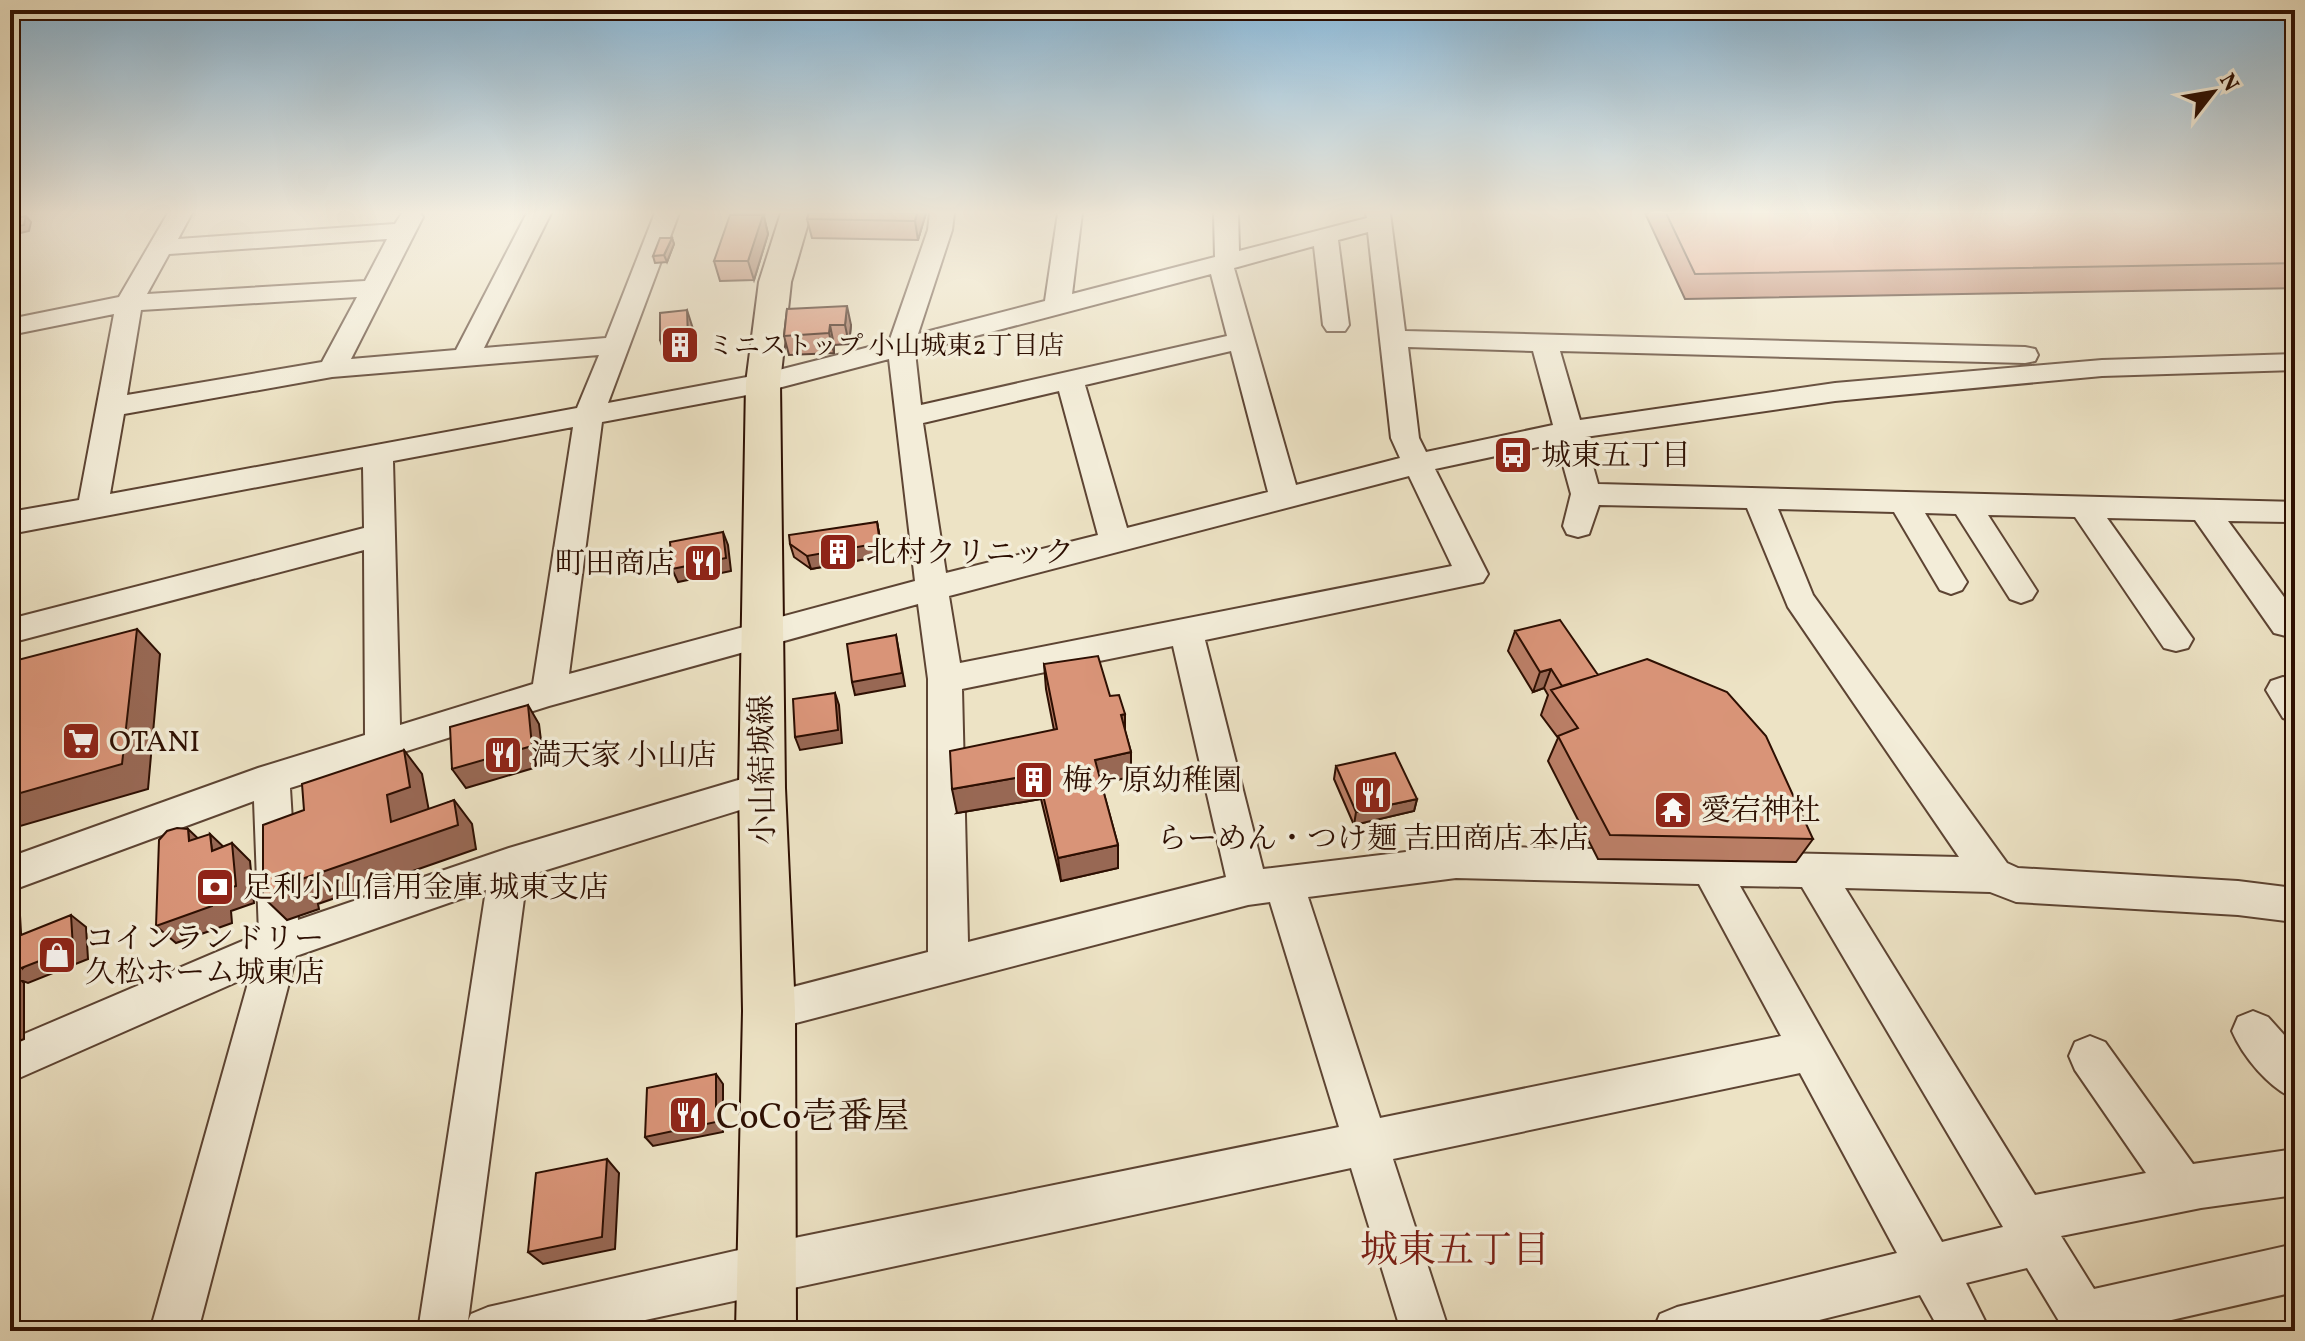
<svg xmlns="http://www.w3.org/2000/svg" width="2305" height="1341" font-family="Vollkorn,'Noto Serif JP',serif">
<rect width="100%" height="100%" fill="#ede3c5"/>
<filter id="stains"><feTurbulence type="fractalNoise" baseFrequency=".0025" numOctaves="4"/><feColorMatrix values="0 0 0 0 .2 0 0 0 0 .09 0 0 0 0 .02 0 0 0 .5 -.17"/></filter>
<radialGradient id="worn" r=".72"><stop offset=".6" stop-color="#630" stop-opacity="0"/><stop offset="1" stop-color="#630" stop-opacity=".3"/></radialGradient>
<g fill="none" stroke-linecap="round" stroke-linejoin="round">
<!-- minor casing -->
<g stroke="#5d4433" stroke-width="4">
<path id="minor" d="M168,213H192L178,239L395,224L402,213H420L423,217L351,359L456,350L527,213H551L484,348L606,338L655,213H679L608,403L763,374L889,342L928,230L930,213H954L952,230L918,334L1045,301L1058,213H1082L1072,294L1215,257L1214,213H1238L1239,251L1367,218L1366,213H1390L1405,331L2025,347L2035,349L2038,355L2035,361L2025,363L1560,351L1580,420L1835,383L2102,360L2295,354V370L2102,376L1835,401L1585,437L1598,484L2295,502V522L2228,521L2295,612V633L2286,636L2274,633L2195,520L2107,518L2193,639L2188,648L2176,651L2164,648L2075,517L1988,515L2037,591L2032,599L2021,603L2010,599L1956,514L1925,513L1967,582L1962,590L1951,594L1940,590L1894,512L1778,509L1813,595L2007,863L2018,868L2238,881L2295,888V922L2238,915L2016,902L1990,892L1845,888L2035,1195L2146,1173L2075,1070L2069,1056L2075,1042L2090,1036L2105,1042L2193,1164L2295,1149V1195L2201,1208L2061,1236L2094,1289L2295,1244V1292L2123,1331H2065L2027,1268L1966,1283L1990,1331H1940L1920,1295L1775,1331H1653L1660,1314L1677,1307L1897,1253L1800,1073L1393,1159L1449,1331H1401L1351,1168L594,1331H418L486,890L296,956L198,1331H150L250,976L10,1082V1040L259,934L254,801L10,891V857L258,768L365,735L364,550L10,643V619L364,528L363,467L10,534V512L79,500L114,314L10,335V319L119,297ZM1368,232L1391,438L1400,458L1296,485L1234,268L1314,246L1323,325L1327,331H1345L1349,325L1338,240ZM387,239L365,281L147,294L169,254ZM1211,274L1227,336L921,405L915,352ZM357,297L322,362L127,395L141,310ZM1408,347L1533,351L1553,425L1426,452L1419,438ZM1231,351L1268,492L1127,528L1085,385ZM599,355L577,408L110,494L124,414L332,377ZM889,359L915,581L569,674L602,422L763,392ZM1059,391L1098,535L946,573L923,423ZM573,427L533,684L400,725L393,461ZM1557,443L1571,494L1563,526L1567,534L1578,537L1589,534L1599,505L1747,508L1788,607L1959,857L1456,846L1263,869L1205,640L1483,582L1488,574L1435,469ZM1409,476L1452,566L960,663L949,596ZM918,604L928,679V952L754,997L748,1011L754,1025L769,1030L1248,905L1270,902L1339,1127L765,1244L488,1307L471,1314L468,1321L527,876L775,799L780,788L775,777L762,773L509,848L298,920L290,788L549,706ZM1173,646L1226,877L968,942L962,689ZM1456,878L1699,884L1781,1036L1380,1118L1308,897ZM1740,886L1802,887L2003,1227L1942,1242Z
M2283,677L2295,680V722L2283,718L2266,690L2271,681Z
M2253,1011L2268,1017L2295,1047V1099C2269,1088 2243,1057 2232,1031L2238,1017Z"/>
</g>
<!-- major casing -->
<g stroke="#2d0f02" stroke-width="4">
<path id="major" d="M781,213H811L791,282L780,383L785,788L795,1011L796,1331H736L743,1011L739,788L746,383L759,282Z"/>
</g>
<!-- minor -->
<use href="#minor" fill="#f3edd9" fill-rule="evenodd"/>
<!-- major -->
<use href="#major" fill="#ede3c5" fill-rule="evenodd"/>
</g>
<!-- wall -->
<path fill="#bb7f67" stroke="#2d0f02" stroke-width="2" d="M809,213H926L918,240L812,238L807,219Z
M1645,213H2295V288L1685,299Z
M764,217L768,234L754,280L720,281L714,261Z
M672,238L674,244L667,262L655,263L653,256Z
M787,309L851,325L849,344L834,345V353L789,355L784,336Z
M877,522L883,556L811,569L794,557L790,544Z
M1515,631L1598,675L1813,839L1796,862L1598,859L1548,761L1558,738L1541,715L1548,695L1544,688L1533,692L1508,651Z
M1044,664L1110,696L1125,731L1131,752V777L1101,783L1118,845V868L1061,881L1041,799L957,813L1054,730L1046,689Z
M1336,766L1417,799L1414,811L1354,825L1334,779Z"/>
<!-- shaded-wall -->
<path fill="#986854" stroke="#2d0f02" stroke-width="2" d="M757,213H765L764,217L768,234L754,280L748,261Z
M917,213H926L918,240L915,221Z
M26,216L31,222L29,231L12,235L10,231V228Z
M672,238L674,244L667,262L664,255Z
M847,306L851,325L849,344L845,325Z
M687,310L693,329L694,356L667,360L660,340Z
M830,325L834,345V353L829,333Z
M877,522L883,556L811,569L807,556Z
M723,532L728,545L731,571L678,582L672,569Z
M137,629L160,654L148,789L10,829V796Z
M896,635L905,686L855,695L852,682Z
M1551,669L1544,688L1533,692L1540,672Z
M835,693L839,705L842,743L800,750L795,737Z
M528,705L539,724L544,765L466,788L452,769Z
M1125,714V739L1121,715Z
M404,750L422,774L429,811L454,800L472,824L476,849L318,904L319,909L287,920L263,897L296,881L387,795Z
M1131,752V777L1097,784L1095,760Z
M1038,774L1041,799L957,813L952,789Z
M1417,799L1414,811L1354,825L1356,812Z
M188,829L207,847L189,841Z
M210,834L229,852L212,851Z
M232,843L250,861L254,903L231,911L232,923L176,943L156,926L212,893Z
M1118,845V868L1061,881L1058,858Z
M10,892L19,898L23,968L71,915L86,927L88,959L28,983L23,981H22L24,983V1039L10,1045Z
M716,1074L723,1084V1132L653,1146L645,1137Z
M607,1159L619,1173L615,1249L543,1264L528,1252Z"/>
<!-- building -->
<path fill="#d99478" stroke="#2d0f02" stroke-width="2" d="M734,213H757L756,215H734Z
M809,213H917L915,221L807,219Z
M1666,213H2295V263L1695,274Z
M730,215H763L748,261H714Z
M26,216L24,225L10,228V219Z
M660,238H672L664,255L653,256Z
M847,306L845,325H830L829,333L784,336L787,309Z
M687,310L688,337L660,340V313Z
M877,522L880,543L807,556L790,544L789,535Z
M723,532L726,558L672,569L670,542Z
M1560,620L1598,675L1562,686L1551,669L1540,672L1515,631Z
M137,629L122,764L10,796V662Z
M896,635L902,673L852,682L847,644Z
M1098,656L1110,696L1119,695L1125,714L1121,715L1131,752L1095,760L1118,845L1058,858L1038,774L952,789L950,751L1057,729L1044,664Z
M1647,659L1727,692L1766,736L1813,839L1610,835L1558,736L1578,728L1551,690Z
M835,693L838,730L795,737L793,699Z
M528,705L532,746L452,769L450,727Z
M404,750L410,787L387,795L391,822L454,800L458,825L296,881V886L263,897V825L304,810L302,784Z
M1395,753L1417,799L1356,812L1336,766Z
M177,828L188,829L189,841L210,834L212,851L232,843L236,886L212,893V906L156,926L159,840L167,831Z
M71,915L73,948L11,972V939Z
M716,1074V1122L645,1137L647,1088Z
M607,1159L602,1237L528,1252L536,1173Z"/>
<!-- sky -->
<linearGradient id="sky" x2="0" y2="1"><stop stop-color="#89b7d7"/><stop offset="0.53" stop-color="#f7f2e5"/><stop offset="1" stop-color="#f7f2e5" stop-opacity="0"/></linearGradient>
<rect width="2305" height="401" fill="url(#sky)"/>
<!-- icons -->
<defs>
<g id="building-square" transform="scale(2)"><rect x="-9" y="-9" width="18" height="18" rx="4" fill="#8f2418" stroke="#f3edd9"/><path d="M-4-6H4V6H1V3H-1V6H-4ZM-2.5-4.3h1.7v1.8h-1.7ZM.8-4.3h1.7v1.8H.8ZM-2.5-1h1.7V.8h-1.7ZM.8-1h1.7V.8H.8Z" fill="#fff"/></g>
<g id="bus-square" transform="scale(2)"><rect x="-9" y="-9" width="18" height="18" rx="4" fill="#8f2418" stroke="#f3edd9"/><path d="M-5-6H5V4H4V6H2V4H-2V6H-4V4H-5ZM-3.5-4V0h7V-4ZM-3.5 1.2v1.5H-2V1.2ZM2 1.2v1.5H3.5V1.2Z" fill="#fff"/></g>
<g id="restaurant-square" transform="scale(2)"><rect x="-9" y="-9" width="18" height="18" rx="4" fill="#8f2418" stroke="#f3edd9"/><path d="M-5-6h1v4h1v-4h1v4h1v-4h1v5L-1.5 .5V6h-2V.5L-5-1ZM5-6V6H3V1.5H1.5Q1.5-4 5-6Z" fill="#fff"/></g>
<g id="supermarket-square" transform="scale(2)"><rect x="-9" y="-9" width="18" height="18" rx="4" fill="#8f2418" stroke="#f3edd9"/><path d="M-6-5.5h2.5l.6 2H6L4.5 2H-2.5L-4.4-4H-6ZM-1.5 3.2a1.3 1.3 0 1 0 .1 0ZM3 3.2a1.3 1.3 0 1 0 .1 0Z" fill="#fff"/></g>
<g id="temple-square" transform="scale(2)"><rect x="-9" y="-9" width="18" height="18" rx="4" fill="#8f2418" stroke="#f3edd9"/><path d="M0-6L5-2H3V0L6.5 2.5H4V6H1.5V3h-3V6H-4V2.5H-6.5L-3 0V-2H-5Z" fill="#fff"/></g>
<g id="bank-square" transform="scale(2)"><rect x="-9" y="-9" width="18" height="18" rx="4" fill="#8f2418" stroke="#f3edd9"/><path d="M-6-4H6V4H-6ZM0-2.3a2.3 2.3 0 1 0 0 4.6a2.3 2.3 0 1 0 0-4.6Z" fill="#fff"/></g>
<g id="shop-square" transform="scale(2)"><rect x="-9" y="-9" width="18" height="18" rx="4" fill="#8f2418" stroke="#f3edd9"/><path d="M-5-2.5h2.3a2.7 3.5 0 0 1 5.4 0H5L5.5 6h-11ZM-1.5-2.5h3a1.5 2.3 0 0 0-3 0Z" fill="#fff"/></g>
</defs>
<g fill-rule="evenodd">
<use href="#building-square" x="680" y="345"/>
<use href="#bus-square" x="1513" y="455"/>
<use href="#building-square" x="838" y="552"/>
<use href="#restaurant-square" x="703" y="563"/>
<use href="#supermarket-square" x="81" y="741"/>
<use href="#restaurant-square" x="503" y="755"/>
<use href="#building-square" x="1034" y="780"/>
<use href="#restaurant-square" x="1373" y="795"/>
<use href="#temple-square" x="1673" y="810"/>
<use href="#bank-square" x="215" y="887"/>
<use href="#shop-square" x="57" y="955"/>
<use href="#restaurant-square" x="688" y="1115"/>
</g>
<g text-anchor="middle" stroke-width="7" stroke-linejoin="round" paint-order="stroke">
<!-- far-poi labels -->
<g font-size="26" fill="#2d0f02" stroke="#f3edd9" text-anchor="start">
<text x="708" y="354">ミニストップ 小山城東2丁目店</text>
</g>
<!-- poi labels -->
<g font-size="30" fill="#2d0f02" stroke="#f3edd9" text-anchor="start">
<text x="1541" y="465">城東五丁目</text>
<text x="866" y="562">北村クリニック</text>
<text x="675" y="573" text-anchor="end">町田商店</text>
<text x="109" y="751">OTANI</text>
<text x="531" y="765">満天家 小山店</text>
<text x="1062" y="790">梅ヶ原幼稚園</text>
<text x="1701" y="820">愛宕神社</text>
<text x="1373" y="848" text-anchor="middle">らーめん・つけ麺 吉田商店 本店</text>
<text x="243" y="897">足利小山信用金庫 城東支店</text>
<text x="85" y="948">コインランドリー<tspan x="85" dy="34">久松ホーム城東店</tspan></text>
</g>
<!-- street labels -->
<g font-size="30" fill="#2d0f02" stroke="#f3edd9">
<text transform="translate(762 770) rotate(-91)" y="10">小山結城線</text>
</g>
<!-- near-poi labels -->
<g font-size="36" fill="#2d0f02" stroke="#f3edd9" text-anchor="start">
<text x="716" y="1128">CoCo壱番屋</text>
</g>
<!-- near-neighbourhood labels -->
<g font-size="38" fill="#7a1f14" stroke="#f3edd9">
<text x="1455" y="1262">城東五丁目</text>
</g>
</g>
<!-- margin -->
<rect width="2305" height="1341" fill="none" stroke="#ede3c5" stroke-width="40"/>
<rect x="12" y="12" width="2281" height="1317" fill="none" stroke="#2d0f02" stroke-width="4"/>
<rect x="20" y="20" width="2265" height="1301" fill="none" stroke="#2d0f02" stroke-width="2"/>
<!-- north arrow -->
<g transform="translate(2213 92) rotate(59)" stroke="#f3edd9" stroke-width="6" paint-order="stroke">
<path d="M0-6L14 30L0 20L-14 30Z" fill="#2d0f02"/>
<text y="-12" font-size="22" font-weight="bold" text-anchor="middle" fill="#2d0f02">N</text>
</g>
<rect width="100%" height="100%" filter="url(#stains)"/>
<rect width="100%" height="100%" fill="url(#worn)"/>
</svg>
